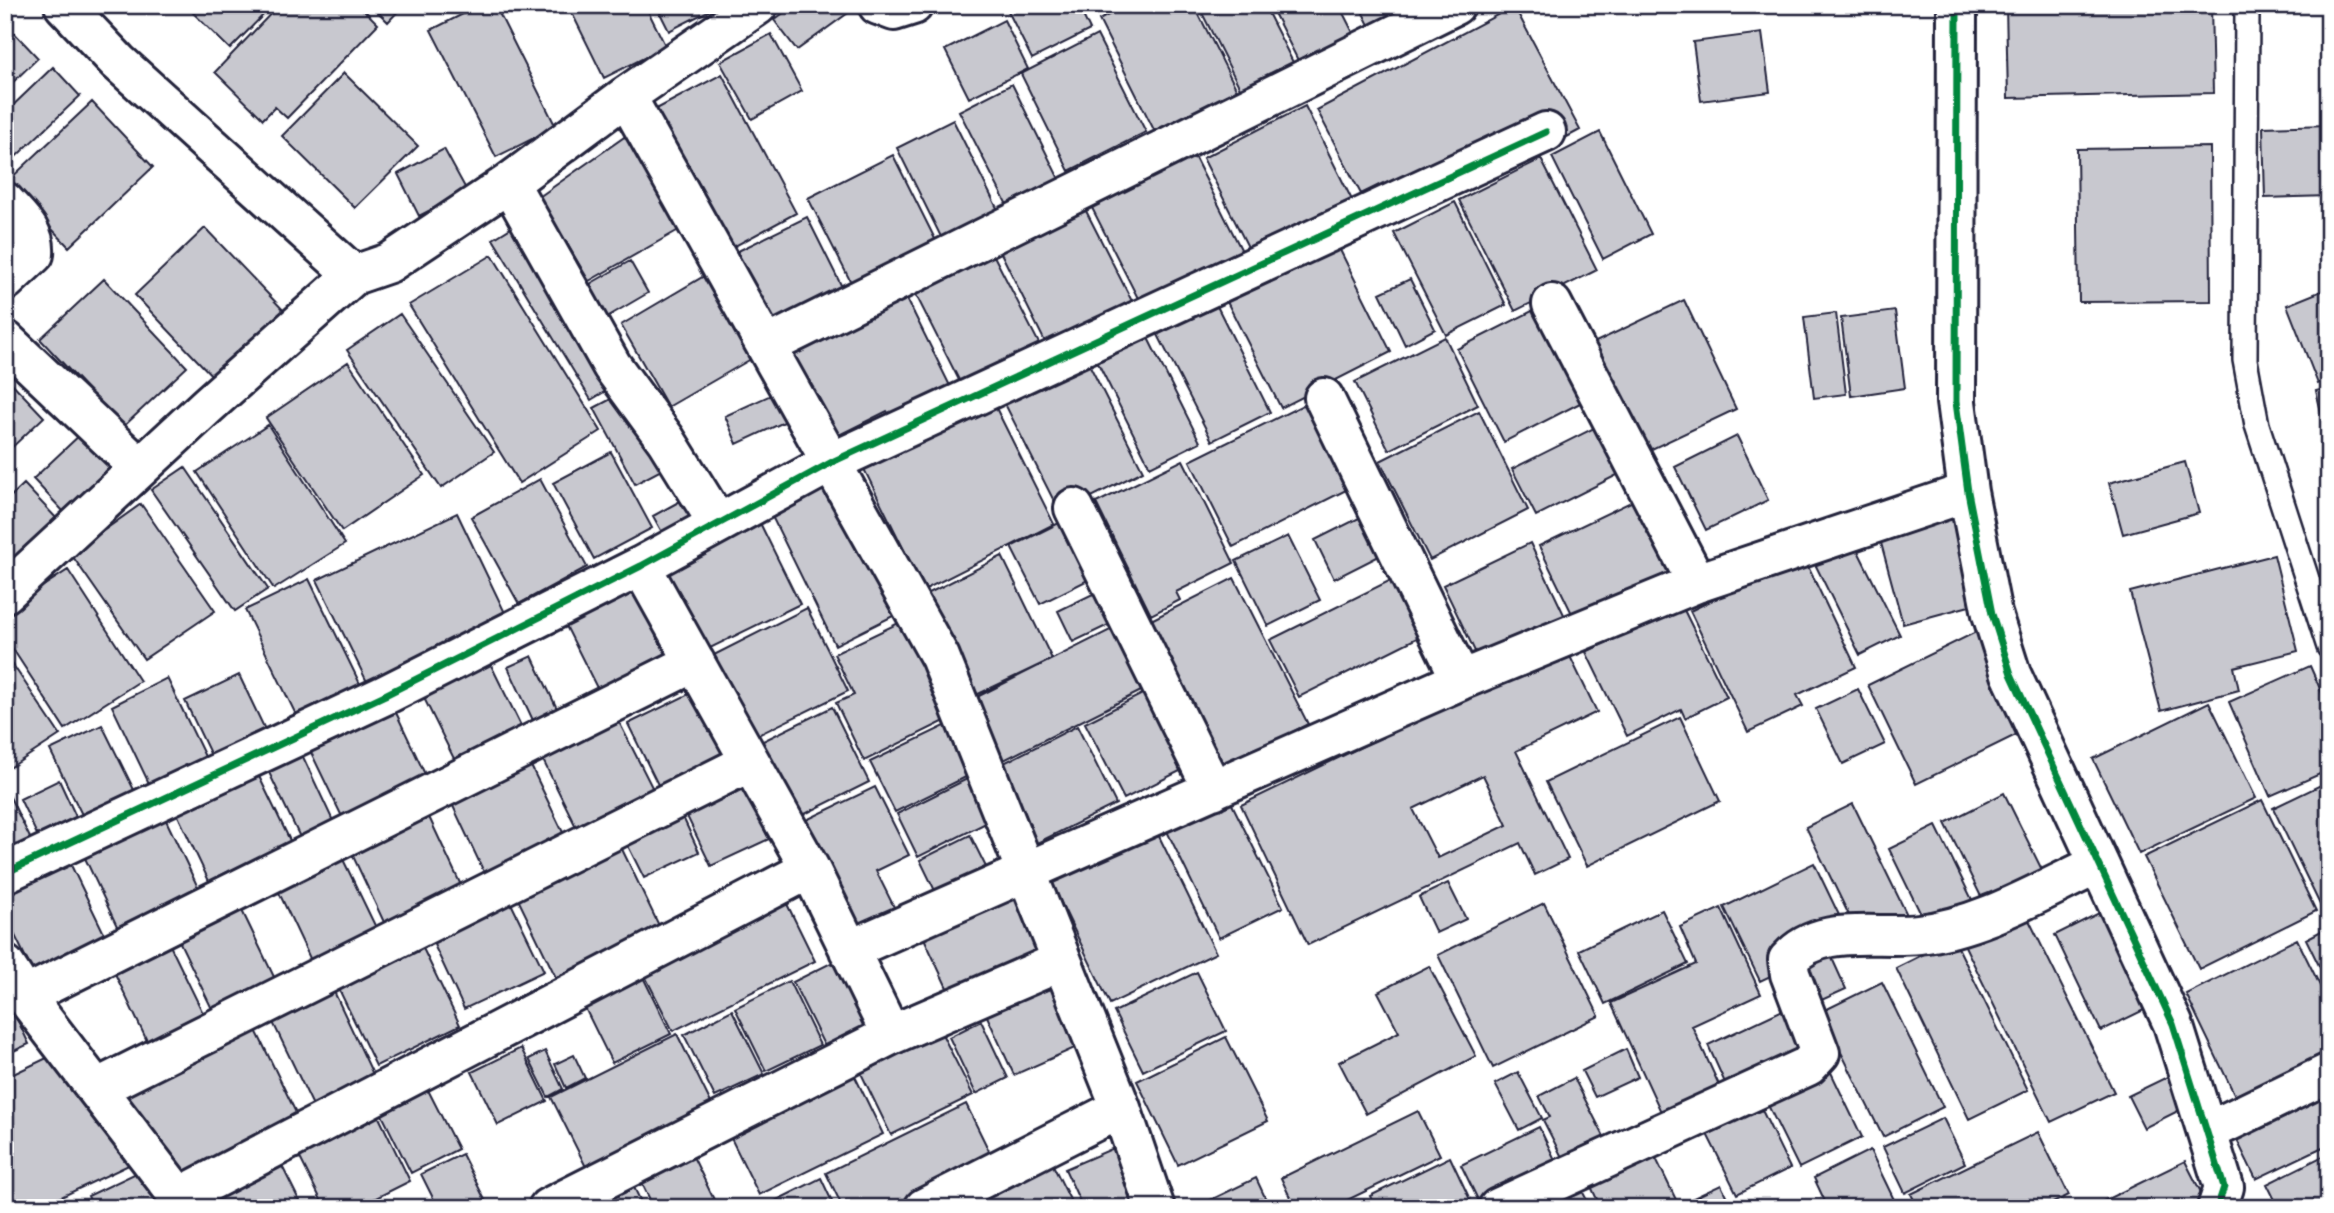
<svg xmlns="http://www.w3.org/2000/svg" width="2334" height="1213" font-family="'Gochi Hand',sans-serif">
<rect width="100%" height="100%" fill="#fff"/>
<filter id="ink" filterUnits="userSpaceOnUse"><feTurbulence type="fractalNoise" baseFrequency=".0143" numOctaves="2"/><feDisplacementMap in="SourceGraphic" scale="14" xChannelSelector="R" yChannelSelector="G"/><feConvolveMatrix kernelMatrix="1 2 1 2 8 2 1 2 1" color-interpolation-filters="sRGB"/></filter>
<g filter="url(#ink)">
<!-- building -->
<path fill="#c8c8cf" stroke="#22223b" stroke-width="2" fill-rule="evenodd" d="M185,5H273L230,49Z
M279,5H359L378,24L287,118L275,107L263,119L215,72Z
M371,5H404L388,22Z
M481,5H495L556,127L496,157L431,30Z
M568,5H645L666,47L604,78Z
M656,5H720L669,31Z
M794,5H859L797,50L774,20Z
M1005,5H1078L1090,30L1032,59Z
M1127,5H1194L1242,100L1160,142L1099,20Z
M1198,5H1264L1304,84L1251,110Z
M1270,5H1339L1371,68L1316,96Z
M1349,5H1483L1384,55L1361,9L1353,13Z
M2006,5H2211L2213,93L2008,98Z
M1514,6L1580,130L1539,152L1398,211L1383,183L1361,194L1317,110Z
M1004,20L1028,69L969,98L945,50Z
M5,23L38,58L5,90Z
M1762,33L1770,92L1701,101L1693,42Z
M771,34L802,91L752,119L720,62Z
M1097,35L1146,132L1069,171L1021,74Z
M2322,37H2329V93L2324,94Z
M53,67L80,96L5,167V113Z
M344,73L418,146L355,208L282,136Z
M722,74L796,213L724,252L649,113Z
M1012,84L1061,183L1009,209L959,111Z
M92,102L153,167L69,247L7,182Z
M1305,106L1359,214L1257,265L1203,158Z
M953,120L1002,218L946,247L897,148Z
M2329,125V196L2265,198L2263,127Z
M1600,132L1651,234L1603,259L1552,157Z
M630,133L684,227L589,281L539,197Z
M2210,147L2211,301L2079,302L2077,149Z
M444,149L467,191L419,216L398,174Z
M1193,154L1249,265L1147,316L1091,206Z
M893,155L945,259L861,302L808,198Z
M1541,159L1597,270L1515,311L1459,200Z
M1455,202L1506,305L1446,335L1394,233Z
M1083,205L1138,313L1052,356L998,247Z
M535,213L634,374L591,400L493,239Z
M807,217L852,307L779,343L734,253Z
M205,228L287,314L217,381L135,295Z
M1335,240L1391,352L1281,408L1224,296Z
M991,250L1046,357L967,396L913,289Z
M492,255L601,431L519,483L409,305Z
M630,261L648,293L607,317L588,285Z
M711,272L758,355L668,407L621,325Z
M104,279L187,367L123,427L40,339Z
M1410,279L1435,329L1405,345L1380,293Z
M2329,288V379L2318,384L2287,305Z
M1212,296L1270,412L1212,441L1153,325Z
M906,297L960,406L900,436L887,411L835,437L794,354Z
M1684,300L1736,409L1635,457L1583,348Z
M1540,307L1586,400L1504,442L1457,349Z
M1895,311L1905,388L1851,396L1841,318Z
M1836,313L1846,394L1814,398L1804,317Z
M400,314L494,452L441,488L347,350Z
M1144,330L1200,442L1150,467L1094,355Z
M1445,337L1478,405L1389,450L1355,382Z
M1087,360L1143,471L1060,513L1004,402Z
M348,362L424,475L342,531L266,418Z
M7,378L44,417L5,454V379Z
M643,382L684,458L635,484L594,408Z
M2329,388V445L2316,391Z
M784,389L797,416L737,444L725,416Z
M1317,398L1360,483L1233,547L1190,461Z
M993,402L1054,524L924,590L863,467Z
M1479,411L1528,510L1430,560L1380,461Z
M1606,422L1629,469L1536,516L1512,469Z
M268,425L345,544L274,589L197,472Z
M83,432L114,465L64,512L33,479Z
M1737,436L1768,500L1706,530L1675,467Z
M611,452L652,528L594,559L553,483Z
M1183,460L1234,563L1176,592L1180,600L1151,615L1096,503Z
M2185,462L2199,513L2123,534L2109,483Z
M833,463L905,610L835,645L763,498Z
M185,467L268,589L235,611L151,490Z
M540,479L587,567L519,604L471,517Z
M24,484L59,521L12,565L5,558V502Z
M684,499L694,519L664,536L653,516Z
M1637,499L1677,584L1580,630L1539,546Z
M141,504L215,611L144,659L71,554Z
M1959,510L1984,602L1903,624L1878,532Z
M1081,512L1110,569L1040,604L1011,547Z
M457,513L507,617L368,684L317,580Z
M1369,513L1389,551L1334,579L1315,540Z
M758,519L800,604L700,653L659,568Z
M1288,536L1320,600L1268,626L1236,561Z
M1853,541L1900,635L1860,655L1813,560Z
M1530,543L1568,623L1481,664L1443,585Z
M2274,555L2298,651L2234,667L2239,690L2161,711L2130,592Z
M1002,556L1052,659L974,696L925,595Z
M1803,556L1856,667L1797,695L1803,706L1748,732L1690,611Z
M68,570L140,681L65,729L5,637V611Z
M638,575L684,668L606,706L560,614Z
M1397,577L1425,634L1299,697L1270,640Z
M1234,578L1308,724L1224,767L1151,620Z
M309,579L363,690L299,721L245,610Z
M1107,587L1123,618L1073,642L1058,611Z
M1682,606L1727,697L1685,718L1681,709L1627,736L1586,652Z
M807,608L848,691L754,737L714,655Z
M911,617L959,714L864,761L836,703L854,695L834,654Z
M1130,620L1161,681L1000,762L969,701Z
M1980,630L2028,729L1916,784L1868,685Z
M1566,648L1597,712L1516,751L1568,859L1535,875L1520,843L1308,945L1241,805ZM1483,775L1507,825L1438,858L1413,809Z
M5,653L60,735L5,771Z
M532,656L562,719L538,731L508,667Z
M487,657L535,754L468,787L420,690Z
M2310,666L2329,709V770L2270,796L2229,702Z
M239,675L270,740L216,766L185,701Z
M167,678L211,769L155,796L112,706Z
M1162,684L1200,761L1124,799L1085,723Z
M699,689L737,766L666,801L628,724Z
M1858,689L1885,744L1843,764L1816,709Z
M391,702L431,787L347,827L306,742Z
M2209,702L2256,798L2139,854L2093,759Z
M832,707L869,782L797,818L759,743Z
M614,712L660,803L583,841L538,750Z
M1680,717L1720,801L1587,866L1546,782Z
M951,723L976,772L895,812L870,762Z
M102,725L142,806L90,831L50,750Z
M1077,726L1116,804L1035,844L996,767Z
M297,744L341,838L308,854L263,760Z
M253,764L298,857L216,896L172,803Z
M531,766L570,847L490,885L452,804Z
M977,774L998,817L918,857L897,814Z
M59,780L78,821L39,839L20,799Z
M2329,781V916L2326,917L2273,808Z
M742,782L769,839L711,866L684,810Z
M5,787L38,854L5,870Z
M875,787L909,855L876,871L898,915L856,936L800,823Z
M1226,792L1283,907L1219,938L1163,823Z
M2004,793L2048,882L1988,911L1945,823Z
M421,800L467,898L390,935L344,837Z
M2262,800L2316,911L2199,969L2144,857Z
M1853,804L1911,923L1864,946L1806,827Z
M682,815L699,852L644,878L626,842Z
M165,818L203,898L122,937L84,856Z
M1154,826L1216,953L1110,1004L1049,878Z
M1936,826L1979,914L1932,937L1889,849Z
M970,835L988,871L938,897L920,860Z
M619,843L666,940L562,990L515,893Z
M338,849L381,938L315,969L273,880Z
M69,861L114,954L41,989L5,915V892Z
M1814,863L1850,938L1760,981L1724,907Z
M1448,883L1466,919L1436,933L1419,897Z
M233,892L276,981L213,1011L170,922Z
M1014,894L1045,962L954,1003L923,936Z
M508,897L544,971L464,1009L429,934Z
M1544,903L1599,1016L1493,1068L1438,955Z
M787,904L815,961L673,1031L644,974Z
M1721,908L1761,994L1692,1026L1725,1098L1667,1125L1611,1003L1696,964L1680,927Z
M2109,908L2156,1004L2101,1031L2055,935Z
M1662,910L1688,964L1605,1004L1579,950Z
M2024,910L2114,1092L2051,1122L1962,940Z
M2329,927V986L2306,939Z
M165,935L203,1013L147,1041L109,961Z
M418,938L460,1025L376,1066L334,979Z
M1954,939L2028,1090L1969,1119L1896,968Z
M2297,939L2329,1004V1058L2238,1102L2186,994Z
M1831,956L1846,989L1795,1012L1781,979Z
M843,957L875,1022L825,1047L793,982Z
M1429,966L1476,1056L1366,1114L1339,1062L1399,1032L1378,992Z
M1052,969L1086,1043L1014,1075L980,1001Z
M1197,972L1226,1031L1143,1071L1114,1012Z
M642,975L671,1034L612,1063L583,1004Z
M329,981L379,1087L318,1116L267,1010Z
M789,981L820,1045L766,1071L735,1008Z
M1882,982L1943,1107L1883,1137L1821,1012Z
M7,998L29,1044L5,1055V999Z
M1787,1008L1810,1057L1730,1094L1708,1045Z
M732,1010L764,1074L715,1097L684,1035Z
M981,1021L1008,1078L976,1094L949,1037Z
M253,1024L299,1119L168,1182L122,1086Z
M938,1026L973,1095L891,1135L857,1065Z
M677,1034L712,1105L586,1167L551,1097Z
M1226,1037L1268,1121L1178,1165L1137,1081Z
M76,1044L133,1163L38,1208H15L5,1188V1078Z
M521,1048L547,1101L498,1125L472,1072Z
M1626,1049L1638,1077L1595,1097L1582,1071Z
M545,1051L563,1089L548,1097L529,1059Z
M574,1055L585,1078L566,1088L555,1064Z
M848,1062L883,1134L759,1195L724,1124Z
M1827,1064L1862,1137L1799,1168L1763,1095Z
M1518,1072L1542,1118L1519,1130L1495,1084Z
M2169,1076L2184,1108L2144,1128L2128,1096Z
M1574,1078L1613,1154L1571,1175L1543,1120L1550,1117L1539,1096Z
M425,1084L458,1149L411,1173L378,1107Z
M2323,1086L2329,1098V1144L2256,1179L2232,1130Z
M966,1104L994,1161L899,1208H843L826,1173Z
M1759,1104L1790,1168L1737,1194L1705,1130Z
M375,1109L410,1181L356,1208H325L295,1148Z
M1418,1111L1440,1155L1331,1208H1295L1281,1178Z
M1943,1118L1965,1163L1905,1193L1883,1147Z
M1539,1127L1562,1174L1482,1208L1461,1165Z
M2038,1132L2069,1195L2043,1208H1918L1911,1194Z
M686,1142L718,1208H654L634,1167Z
M1123,1144L1151,1208H1083L1065,1169Z
M1651,1148L1680,1208H1601L1588,1180Z
M1870,1150L1898,1208H1828L1814,1178Z
M2329,1153V1206L2279,1208L2267,1184Z
M276,1154L303,1208H219L209,1187Z
M462,1154L489,1208H438L421,1174Z
M1450,1157L1474,1208H1375L1370,1196Z
M1051,1161L1074,1208H958Z
M2185,1161L2209,1208H2089Z
M153,1165L173,1208H93L88,1196Z
M629,1177L644,1208H567Z
M821,1178L835,1208H761Z
M1256,1178L1270,1208H1194Z
M1576,1179L1591,1208H1517Z
M1721,1185L1732,1208H1690L1687,1201Z"/>
<g fill="none" stroke-linecap="round" stroke-linejoin="round">
<!-- lane casing -->
<g stroke="#22223b" stroke-width="28">
<path id="lane" d="M2247,5L2245,360L2257,425L2329,647"/>
</g>
<!-- street casing -->
<g stroke="#22223b" stroke-width="44">
<path id="street" d="M64,5L118,62L354,275L389,263L509,183L626,96L758,5
M878,5L894,11L913,5
M1957,5L1956,402L1968,492L1992,614L2011,674L2173,1024L2224,1187L2217,1208
M626,96L940,657L1121,1108L1155,1208
M509,183L612,366L666,440L717,522
M5,202C20,219 36,231 34,254L5,281
M1552,304L1697,583
M5,340L140,468
M766,346L1455,5
M1324,398L1461,680
M1074,508L1213,790
M5,593L208,405L354,275
M5,873L385,695L641,566L832,462L1546,132
M849,950L1461,680L1697,583L1968,492
M5,965L25,996L179,1197
M25,996L695,662
M891,1035L1062,961
M98,1088L750,762
M2209,1131L2329,1073
M186,1208L179,1197L810,869
M548,1208L891,1035L810,869L641,566
M924,1208L1121,1108
M1498,1208L1808,1066L1820,1053L1790,974L1788,960C1820,923 1875,939 1919,934C1982,927 2042,890 2099,864"/>
</g>
<!-- lane -->
<use href="#lane" stroke="#fff" stroke-width="23"/>
<!-- street -->
<use href="#street" stroke="#fff" stroke-width="38"/>
<!-- cycleway casing -->
<g stroke="#fff" stroke-width="11">
<path id="cycleway" d="M1957,5L1956,402L1968,492L1992,614L2011,674L2173,1024L2224,1187L2217,1208
M5,873L385,695L641,566L832,462L1546,132"/>
</g>
<!-- cycleway -->
<use href="#cycleway" stroke="#00873e" stroke-width="7"/>
</g>
</g>
<!-- margin -->
<rect width="2334" height="1213" fill="none" stroke="#fff" stroke-width="28"/>
<rect x="14" y="14" width="2306" height="1185" fill="none" stroke="#22223b" stroke-width="2.5" filter="url(#ink)"/>
</svg>
